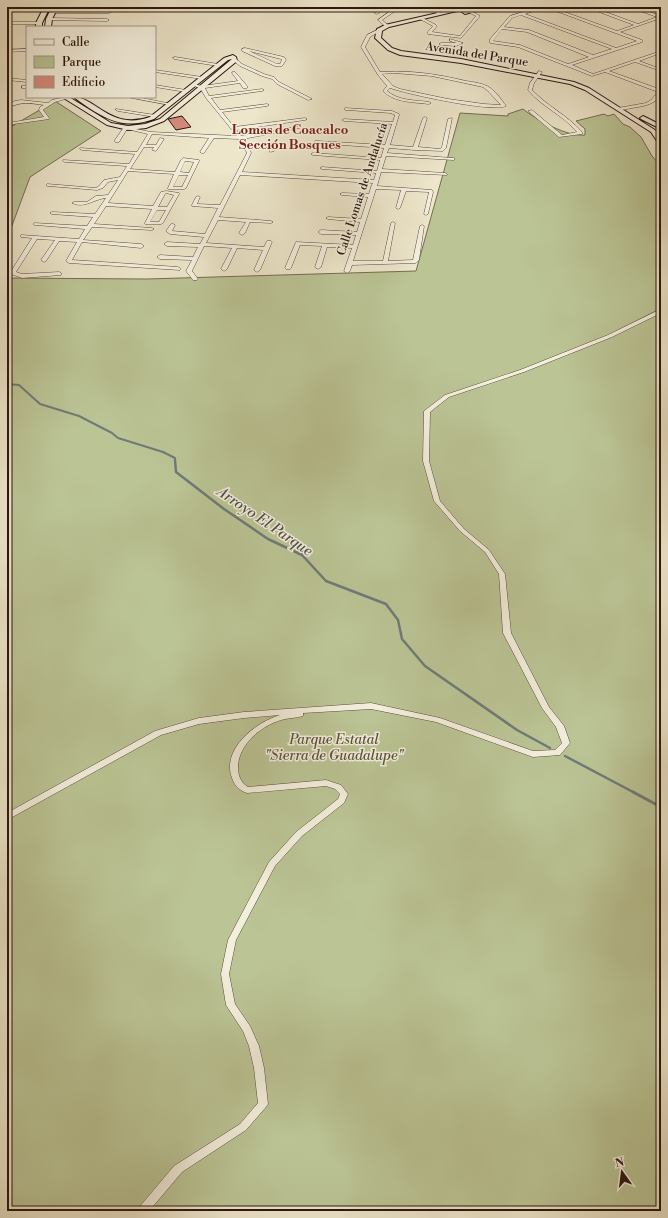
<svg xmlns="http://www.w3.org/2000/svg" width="668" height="1218" font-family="'Libre Bodoni',serif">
<rect width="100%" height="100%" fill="#ede6cb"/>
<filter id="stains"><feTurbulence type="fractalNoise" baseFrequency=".005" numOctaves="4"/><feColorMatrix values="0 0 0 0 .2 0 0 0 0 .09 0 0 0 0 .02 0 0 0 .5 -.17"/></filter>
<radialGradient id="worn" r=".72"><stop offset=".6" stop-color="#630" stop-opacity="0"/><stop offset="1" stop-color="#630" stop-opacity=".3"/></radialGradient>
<!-- green -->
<path fill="#bbc495" stroke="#736d52" d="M55,101L101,131L30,177L7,239V129Z
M523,109C537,120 567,137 585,135V129L576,121L604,114L608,116L614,114L623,124L630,127L641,137L652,156L661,166V1211H7V278L147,279L416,271L460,113L508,116V114Z"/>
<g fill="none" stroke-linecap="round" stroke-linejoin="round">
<!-- stream-far2 -->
<path stroke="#6e7b78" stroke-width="2" d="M7,384L19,385L40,404L79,416L112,433L118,438L163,452L175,458V461"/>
<!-- stream-far1 -->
<path stroke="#6e7b78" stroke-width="2.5" d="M175,460L176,472L224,509L268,539L302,555L326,581L386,604L398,620L402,639L425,666L517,730L550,748
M565,756L635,793"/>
<!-- stream -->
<path stroke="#6e7b78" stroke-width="3" d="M633,792L661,807"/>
</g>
<!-- building -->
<path fill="#d78a7e" stroke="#2b160e" d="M182,116L191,127L176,130L168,119Z"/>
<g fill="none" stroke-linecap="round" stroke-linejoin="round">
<!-- street casing -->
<g stroke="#5c4a3d" stroke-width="1">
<path id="street" d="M9,7H13L9,17L7,18V12Z
M376,7H380L379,13L377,14L375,13Z
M396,7H401L382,20L389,26L386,27L378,20Z
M431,7H435L434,8L441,13L438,14L431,9Z
M539,7H545L525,14L616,48L637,41L545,7H551L617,31L634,25L586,7H592L638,24L657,17L629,7H635L661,16V18L620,32L642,40V42L572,65L593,74L661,51V53L639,61L661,69V71L635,62L609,71L659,89H661C661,104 644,106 632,108C627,109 622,110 616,110V108H618L646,103L651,100L658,92L605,72L592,76L518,47L490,43V39L510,16ZM521,15L612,49L593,55L529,30L504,27L512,18ZM502,29L527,32L589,57L568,64L520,45L493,41Z
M468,10H470L480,16L461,38L428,34L427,33L433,26L418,18L421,17L436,25L437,26L432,32L460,36L476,16L468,12Z
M53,11H109L111,12L109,13H52V11Z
M49,18L107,19L109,20L107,21L48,20L47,19Z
M7,22H39L41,23L39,24H7Z
M379,29L381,30L380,31L370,37L365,47L380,72C410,70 437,74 466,81C473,82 481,83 487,86C495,90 501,99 506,106C493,113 407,94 390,88L387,91C399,101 415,100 429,102L431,103L429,104C413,102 395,103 383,91L387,86L378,75L361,47L367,35ZM394,73L432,76L483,87L488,91L501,105L484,104L448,99L400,89L393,86L382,74Z
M450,39L463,43L456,46L441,45L439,44L441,43H457L450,41Z
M245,48L284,57L286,60L282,66H275L242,51V49ZM249,51L281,59L282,60L280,64H277Z
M27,49V51L7,52V50Z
M175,57L218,64L220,65L218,66L174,59L173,58Z
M234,59H236L242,64L264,74L274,77L279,82L312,99L308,100L277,84L272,79L262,76L240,66L234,61Z
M155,70L202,77L204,78L202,79L155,72Z
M539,71L542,72L534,83L532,90C547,106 567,115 582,132V134L559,137L528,111L532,110L562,135L577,132C563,115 542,107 528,90L530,83Z
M233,72H235L247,86V88H243L240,83L205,88L209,96L262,89L264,90L262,91L211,98L220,110L267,104L269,105L267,106L222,112L234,127L305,118L307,119L305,120L236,130L241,136L300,126L302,127L300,128L243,139L248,145L274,143V151L270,152V146L249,147L251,153L242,172L374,180L376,173L322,169L320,168L322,167L377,171L380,160L313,155L311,154L313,153L381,158L384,148L315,143V141H317L385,145L392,124L344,121L342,120L344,119L393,122L395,115L391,113L347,110H345V108L392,111L399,114V115L390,145L413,147L423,118L425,117L427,118L418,147L440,149L442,147L448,119L452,118L446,148L443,151L415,150L389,148L387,153L452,158H454V160L386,156L382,169L445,173L447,174V175L381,172L377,186L432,190L433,192L428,214L426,215L424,214L429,192L406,191L400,208L398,209L396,208L401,190L376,189L353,261H383L391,223L393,222L395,223L388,261L413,260L420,226L422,225L424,226L419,260L416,263L352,265L350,271L347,273L344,271L352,248L327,247L321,267L318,269L315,267L322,246L300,245L291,268L290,269H286L285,268L296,242L353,245L356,235L321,234L318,232L321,230L357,232L360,222L328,219L326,218L328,217L361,219L368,197L342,195L340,194L342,193L369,194L371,187L373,183L240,175L219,217L271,221L273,222L271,223L250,222L245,233L242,235L239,233L246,222L218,220L206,243L264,247L267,241H271L272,242L260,270L257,272L254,270L263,250L237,248L227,269L224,271L221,269L232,248L204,246L192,271L198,279L197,280H193L186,271L192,260L160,259L157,257L160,255L193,257L198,247L167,246L164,244L167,242L200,244L204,237L170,234L166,231L171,224H173L175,225L172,231L205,234L218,208L192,206V205L196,197L198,196L200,197L197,204L220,205L247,153L243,144L239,139L214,138L204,153H202L200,152L209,138L152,134L146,145H156L160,138L164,139L156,151L152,150L154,147H144L130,169L175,172L181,160L183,158L199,160V161L186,188L184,189H168V188L174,174L128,171L108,203L153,206L161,192L166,191L179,193V194L163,223L161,224H145V223L152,209L106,206L94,224L152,228L154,229L152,230L92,227L83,240L141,244L144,246L141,248L82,242L72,260L178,267L181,269L180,270L69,263L66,261L77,242L59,241L46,261L44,262L41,260L55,240L37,239L16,272L22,274L59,272L61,273V275L22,278L11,274L10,273L32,238L21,237V235L79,239L85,229L36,225H34V223L87,226L93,217L52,214L50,213L52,212L95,214L106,198C94,199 84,209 72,203L74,202H87L96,196L108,195L118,180L108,182L103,188L97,190L49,186H47V184L96,188L99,186L104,180L120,177L127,166L65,162L63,161V160L129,164L135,154L82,150L80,149V148L137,152L148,134L127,129L119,142H115V140L124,127H126L151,132L237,136L206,98L200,88L191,85L193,84L202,86L238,81L232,73ZM185,161L194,162L189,173L180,172ZM179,175H188L182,187H173ZM166,193L174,195L167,207H158L165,194ZM157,210H166L159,222H150Z
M7,78L27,80V82L7,80Z
M155,85L186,90L188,91L186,92L155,87Z
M22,86H27V88H22Z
M66,97L69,98L55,102L44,109L43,110L49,118V119L7,125L8,123L44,117L39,110L40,107L44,105C27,103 24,101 7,108V105L15,101L21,100L48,103L52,100Z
M127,97H137L172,104L170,105Z
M116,109L155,115L157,116L155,117L118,111L116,110Z
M661,309V313L612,337L524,372L449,397L430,412L429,461L440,501L464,529L489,550L505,574L511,633L549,707L564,726L570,743L560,755L533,757L436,722L371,709L303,713V716C296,718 288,718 281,720C261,726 239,744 238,766C238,775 240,782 248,787L326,780L341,785L348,794L344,803L302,836L275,866L236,940L229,974L235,1004L250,1026L259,1046L264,1068L268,1104L266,1107L246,1130L182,1172L149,1211H138L141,1205L174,1166L240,1124L258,1103L254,1068L249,1046L243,1031L226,1005L221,974L228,940L269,862L296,832L338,799L340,794L335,789L326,786L247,793C240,791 234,785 232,778C221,749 256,722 280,715L244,718L199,724L161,735L7,820V813L155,731L199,718L244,712L371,703L440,718L533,751L555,750L562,743L556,727L542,708L503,633L499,574L485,552L460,531L434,501L423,461L424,411L445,395L520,370L608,335Z"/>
</g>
<!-- secondary casing -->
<g stroke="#2b160e" stroke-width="2">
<path id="secondary" d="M44,7H50L42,23V27H36V23Z
M52,7H58L52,19L51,27H45L46,19Z
M464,7H474L389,27L382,31L381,38L392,48L401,51L461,59L574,82L589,88L655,130L661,138V145L659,144L651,132L585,90L570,84L461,63L400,55L388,50L375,38L377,29L385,25Z
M480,7H491L465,14L462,12Z
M233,55L236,57L237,61L164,121L146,128L128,130L107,125L62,97H69L111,123L128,126L145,124L160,119L232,59L228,60L154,119C128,128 112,123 89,108C84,104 78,101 74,97C82,97 87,101 94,105C113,118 127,125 150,117L224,58Z
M643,116L661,125V129L641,119L640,118Z"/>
</g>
<!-- street -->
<use href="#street" fill="#f3efdd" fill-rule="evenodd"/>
<!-- secondary -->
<use href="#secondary" fill="#f3efdd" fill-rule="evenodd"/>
</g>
<g text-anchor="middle" stroke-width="3" stroke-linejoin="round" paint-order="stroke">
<!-- far-street labels -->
<g font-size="12" fill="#2b160e" stroke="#f3efdd">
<text transform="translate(477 54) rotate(9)" y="4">Avenida del Parque</text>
<text transform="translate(362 189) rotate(-72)" y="4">Calle Lomas de Andalucía</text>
</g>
<!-- far-neighbourhood labels -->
<g font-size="13" font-weight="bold" fill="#7a1f14" stroke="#f3efdd">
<text x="290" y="134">Lomas de Coacalco<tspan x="290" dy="15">Sección Bosques</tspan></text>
</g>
<!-- park labels -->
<g font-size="14" font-style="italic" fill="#5d533d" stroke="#f3efdd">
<text x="334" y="744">Parque Estatal<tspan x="334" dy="16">"Sierra de Guadalupe"</tspan></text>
</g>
<!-- water labels -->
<g font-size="15" font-style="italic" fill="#52514c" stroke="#f3efdd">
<text transform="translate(265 521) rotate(34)" y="5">Arroyo El Parque</text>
</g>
</g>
<!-- margin -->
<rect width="668" height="1218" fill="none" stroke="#ede6cb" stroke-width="24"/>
<rect x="8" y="8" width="652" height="1202" fill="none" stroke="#2b160e" stroke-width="2"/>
<rect x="12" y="12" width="644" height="1194" fill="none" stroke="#2b160e"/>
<!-- legend -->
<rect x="26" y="26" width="130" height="72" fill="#f3efdd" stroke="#a3988a"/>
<rect x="34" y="39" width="20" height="6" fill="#f3efdd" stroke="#a3988a"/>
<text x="62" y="46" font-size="12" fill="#2b160e">Calle</text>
<rect x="34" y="56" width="20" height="12" fill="#bbc495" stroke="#a3988a"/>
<text x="62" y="66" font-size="12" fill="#2b160e">Parque</text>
<rect x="34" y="76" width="20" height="12" fill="#d78a7e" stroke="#a3988a"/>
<text x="62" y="86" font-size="12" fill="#2b160e">Edificio</text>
<!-- north arrow -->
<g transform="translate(622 1172) rotate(346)" stroke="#f3efdd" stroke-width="3" paint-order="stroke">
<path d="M0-3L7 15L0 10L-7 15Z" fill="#2b160e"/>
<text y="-6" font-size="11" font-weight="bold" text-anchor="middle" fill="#2b160e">N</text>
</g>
<rect width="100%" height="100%" filter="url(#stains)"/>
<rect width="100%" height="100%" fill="url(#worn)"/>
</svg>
